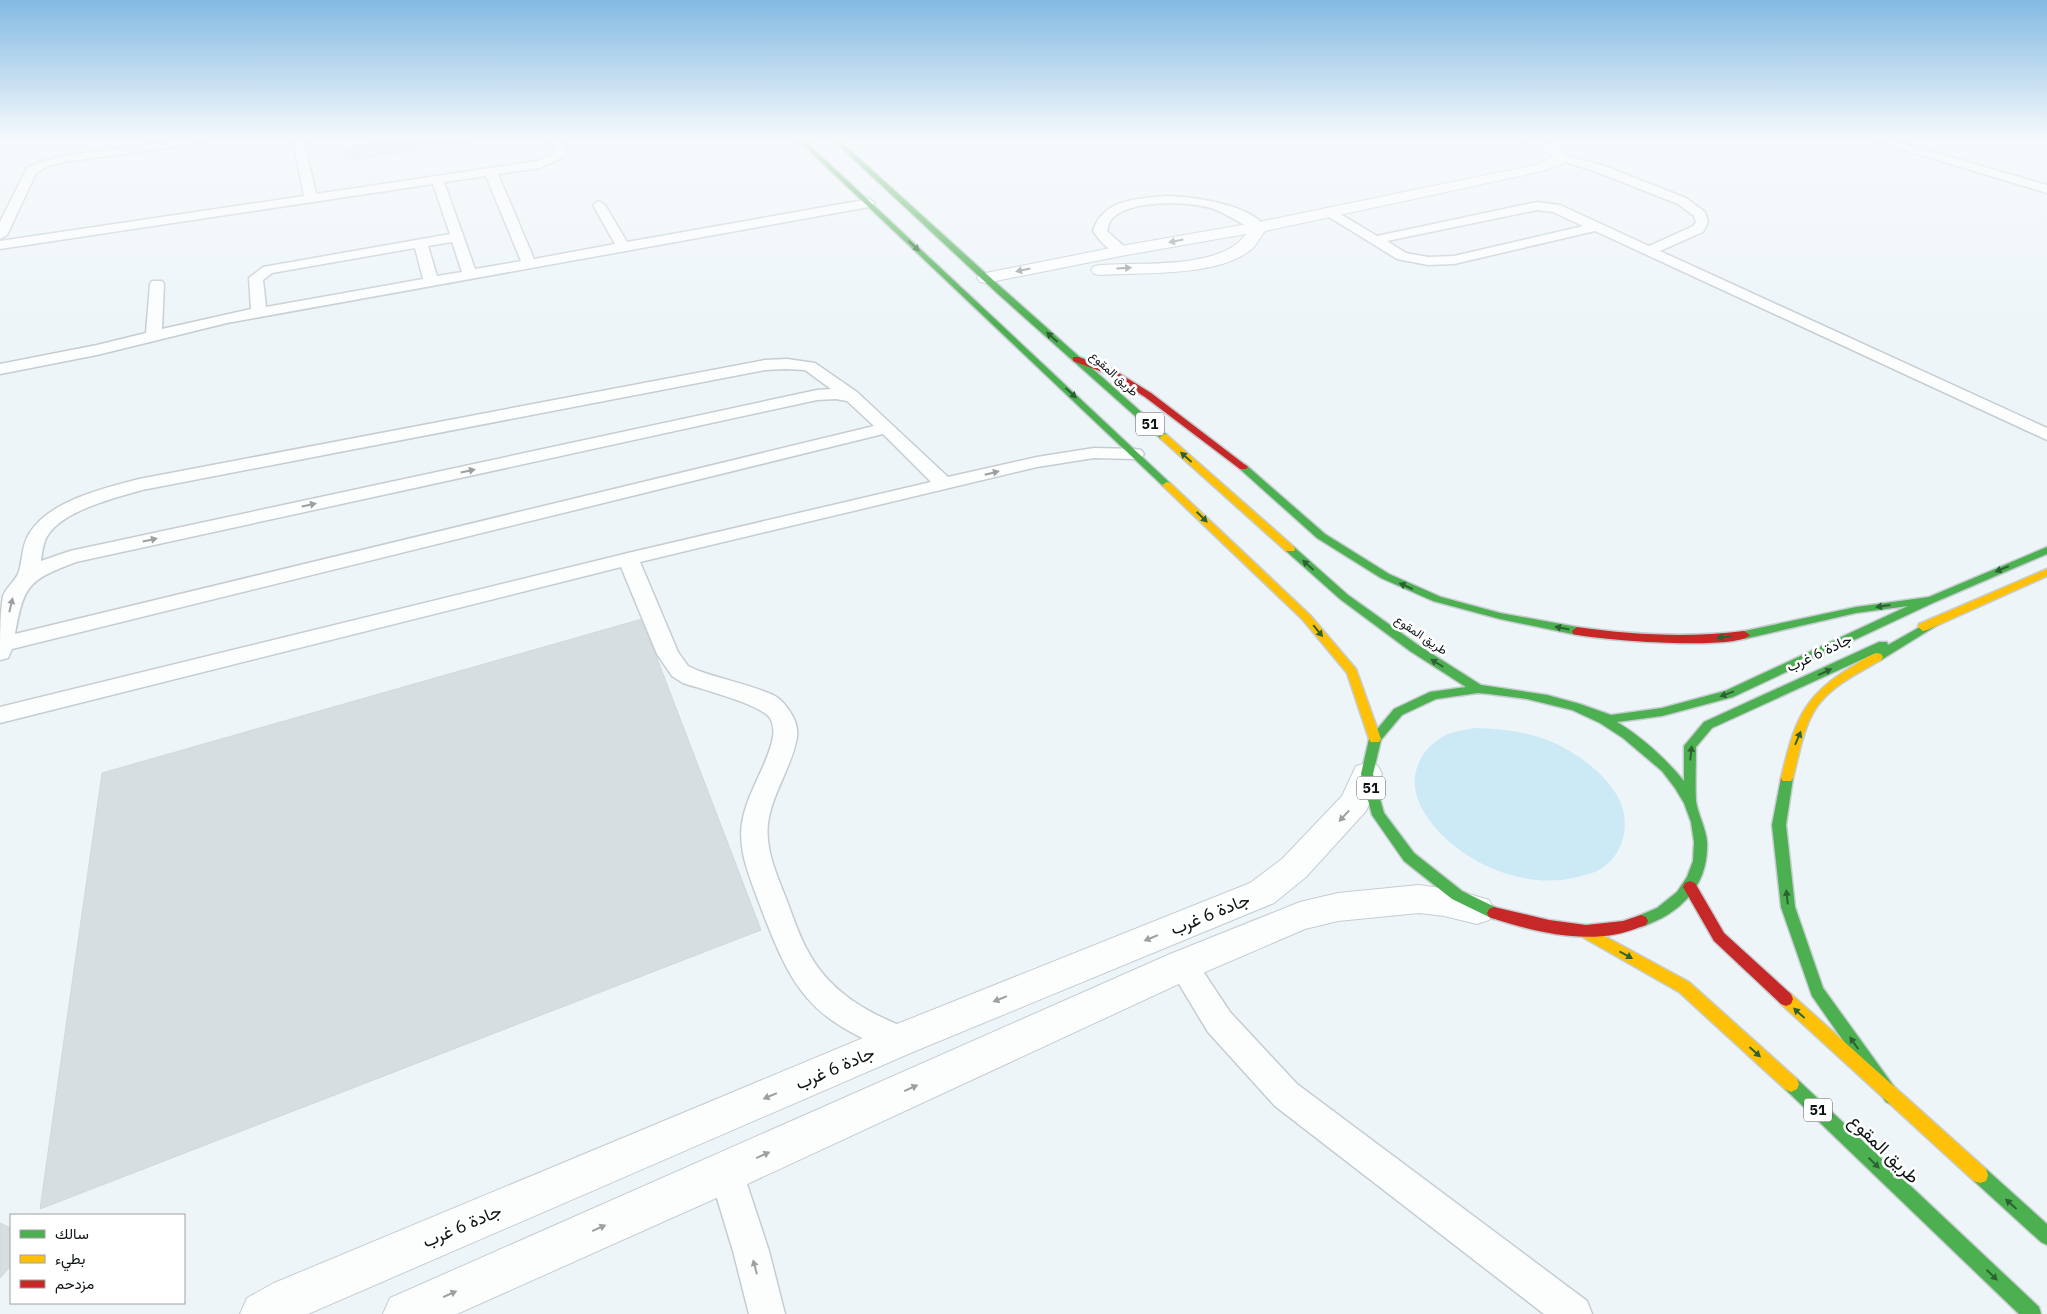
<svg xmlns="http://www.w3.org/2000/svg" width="2047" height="1314" font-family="'IBM Plex Sans',Vazirmatn,sans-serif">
<rect width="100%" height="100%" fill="#edf5f9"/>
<!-- green -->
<path fill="#cce9f6" d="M1475,728C1511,729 1546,734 1576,755C1593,766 1611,782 1620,801C1631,826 1623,856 1599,870C1594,873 1587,874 1581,876C1528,892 1462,864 1430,821C1420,807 1413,793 1415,776C1418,757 1429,744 1446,735C1454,731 1466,730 1475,728Z"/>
<!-- building -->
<path fill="#d6dee1" stroke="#d1d8dc" d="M390,141H466L467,144L346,161L344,147Z
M642,619L761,930L40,1209L102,773Z
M0,1223L11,1228V1266L0,1278Z"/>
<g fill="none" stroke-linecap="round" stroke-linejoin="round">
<!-- lane casing -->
<g stroke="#c6cdd1" stroke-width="3">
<path id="lane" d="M175,141H203L197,144L64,162L48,166L36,173L7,235L0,239V222L27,168L40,162L64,156Z
M293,141H304L316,194L537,161L555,153V150L550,141H560L567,150L564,157L540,168L498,174L534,259L615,244L593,205L599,201L605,205L627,242L869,199L875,203L869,207L227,323L97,355L0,374V364L97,345L146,333L150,284L152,281H162L164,284L162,329L251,309L249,278L263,267L450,234L433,184L0,249V241L304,196ZM486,176L521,261L475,269L444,182ZM452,242L462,272L437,276L428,246ZM415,248L423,279L266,307L263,280L272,273Z
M1879,141H1896L2047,185V193L1881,143Z
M1560,154L1602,165L1686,198L1705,212L1708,222L1703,232L1660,251L2047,428V440L1595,231L1454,264L1428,265L1397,259L1321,212L1327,208L1332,209L1377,236L1537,202L1560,205L1649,246L1693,226L1696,222L1694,216L1678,204L1594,171L1556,159L1554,157ZM1537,210L1553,212L1583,226L1454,256L1428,257L1406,253L1387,241Z
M1167,196C1195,197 1248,204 1266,227L1259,231C1244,227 1230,215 1214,209C1191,201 1128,199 1111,220C1109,223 1108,228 1107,231L1126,248L1128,251L1126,254C1112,257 1100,241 1093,231C1095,226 1097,220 1100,217C1115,198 1146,198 1167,196Z
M787,359L815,363L857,392L948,477L1037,457L1094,448L1135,449L1141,450L1144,454L1141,458L1135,459L1094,458L1037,467L640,562L678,652L688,666L699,671C721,679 755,686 775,696C782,700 788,708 792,715C796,722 798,730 797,737C792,767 772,793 768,823C765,849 776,873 785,896C793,916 799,937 810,955C832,994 870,1014 911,1030L915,1040L911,1050L900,1054C807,1019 792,990 758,900C749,875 738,850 742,823C747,792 768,765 773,737C774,731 773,723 770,718C760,704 701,689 683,683L672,676L657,654L621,567L0,723V707L628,553L931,482L883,434L12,649L8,658L0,660C0,643 0,612 3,596C6,588 14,582 18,574C23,562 21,546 29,534C48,501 105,488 139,479L765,360ZM787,369L805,370L831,389L817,390L70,551L41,561C42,553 43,542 48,535C64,510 115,498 142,490L765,370ZM836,399L847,401L874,426L15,634C24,584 29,580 76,562L817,400Z
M1183,952L1193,956L1230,1012L1297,1084L1587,1301L1592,1314H1544L1275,1106L1208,1032L1173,974L1168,965L1173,956Z
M726,1155L738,1160L743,1172L769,1251L785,1314H749L733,1251L709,1172L714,1160Z"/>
</g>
<!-- street casing -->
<g stroke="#c6cdd1" stroke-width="2">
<path id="street" d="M1525,141C1540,140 1560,143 1567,157L1563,164L1543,171L1265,231C1261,236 1258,242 1254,247C1222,278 1142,272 1100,275L1094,274L1091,270L1094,266L1100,265C1140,262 1221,270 1246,234L1121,256L986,283L980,282L977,278L980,274L986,273L1121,246L1259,222L1539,164L1552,158V156L1527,144Z
M1367,763L1378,766L1382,774L1366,811L1306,877L1274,903L913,1052L308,1314H240L247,1298L274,1283L887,1028L1250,883L1282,859L1342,796L1356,766Z
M1419,885C1443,888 1466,892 1489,900L1494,910L1489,920L1477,924L1444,916L1419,913L1338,921L1305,929L1196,976L741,1187L457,1314H383L390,1298L1170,954L1300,902L1338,893Z"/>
</g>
<!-- fast casing -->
<g stroke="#c6cdd1" stroke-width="3">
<path id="fast" d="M799,141H805L1170,483V487H1164Z
M834,141H840L1003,289L1167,435V439H1161L997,293Z
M1243,464L1246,465L1325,534L1389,574L1441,597L1500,613L1577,627L1582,631L1577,635L1500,619L1433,601L1381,578L1317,538L1240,469V465Z
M1290,546L1294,547L1348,595L1418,645L1481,685L1547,695L1580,704L1611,715L1662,708L1725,691L1908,606L1856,613L1744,639L1740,638L1738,635L1740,632L1856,607L1929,597L2047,547V554L1935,602L1733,697L1662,716L1617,722C1643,738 1665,758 1684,781V746L1704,722L1879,642H1887L1888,645L1943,614H1951L1952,616L1881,660H1873L1871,657L1876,653L1712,728L1696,747C1696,765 1695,784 1696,801C1698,815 1706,828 1707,842C1709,886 1680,914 1641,927L1636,925L1634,921L1636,917L1657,908L1677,892L1687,877L1693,861L1694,842L1691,822L1684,803L1675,788L1662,771L1623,738L1600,723L1572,710L1527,699L1489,694L1478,693L1436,699L1402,715L1381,740L1373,774L1384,813L1414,853L1462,891L1499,909L1501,913L1499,917L1494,919L1489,917L1452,899L1404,861L1372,815L1361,774L1369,739L1394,709L1430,692L1466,687L1410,651L1340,599L1286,551L1285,549Z
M1787,773L1791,775L1793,778L1786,825L1795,907L1823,988L1898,1092L1900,1097L1898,1102L1892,1105L1886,1102L1812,996L1781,907L1772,825L1781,778L1783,775Z
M1791,1076L1797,1079L2039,1307L2041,1314H2019L1785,1089L1783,1084L1785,1079Z
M1980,1167L1986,1169L2047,1224V1245L2041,1242L1974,1181L1972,1175L1974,1169Z"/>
</g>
<!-- slow casing -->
<g stroke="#c6cdd1" stroke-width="3">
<path id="slow" d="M1164,434L1167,435L1294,547L1295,549L1294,551H1286L1161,439L1160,437Z
M1167,482L1170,483L1310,615L1356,669L1381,739L1379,742H1371L1369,739L1347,673L1302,619L1164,487L1162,485Z
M2047,569V576L1927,630L1923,631L1918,627L1919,624Z
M1877,653L1881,654L1883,657L1881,660C1858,673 1831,686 1816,708C1803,728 1799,755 1793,778L1791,781H1783L1781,778C1794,725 1801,697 1850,668C1858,663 1867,656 1877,653Z
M1584,925L1689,982L1797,1079L1799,1084L1797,1089L1791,1092L1785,1089L1679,992L1579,935L1577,931L1579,927Z
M1786,992L1791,994L1986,1169L1988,1175L1986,1181L1980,1183L1974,1181L1781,1004L1779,999L1781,994Z"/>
</g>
<!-- jam casing -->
<g stroke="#c6cdd1" stroke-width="3">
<path id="jam" d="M1073,357H1079L1114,370L1151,393L1248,467L1246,469H1240L1145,397L1108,374L1073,361Z
M1577,627C1633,635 1688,638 1744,631L1750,635C1736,651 1597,640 1573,634L1572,631Z
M1690,881L1695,883L1724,933L1791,994L1793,999L1791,1004L1786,1006L1781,1004L1714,941L1683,887L1685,883Z
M1494,907L1549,920L1586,925L1623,921L1641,915L1646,917L1648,921L1646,925C1632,930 1619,935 1604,936C1567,940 1524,929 1489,917L1487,913L1489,909Z"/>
</g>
<!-- lane -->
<use href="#lane" fill="#fcfefe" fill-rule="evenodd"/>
<!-- street -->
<use href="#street" fill="#fcfefe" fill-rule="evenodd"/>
<!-- fast -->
<use href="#fast" fill="#4caf50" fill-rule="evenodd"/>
<!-- slow -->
<use href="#slow" fill="#ffc107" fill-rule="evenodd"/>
<!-- jam -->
<use href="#jam" fill="#c62828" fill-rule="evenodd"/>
</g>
<!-- one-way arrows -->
<defs><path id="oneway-solid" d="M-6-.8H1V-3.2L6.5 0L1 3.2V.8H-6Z" transform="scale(1.25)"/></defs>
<g fill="#9ca0a1">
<use href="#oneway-solid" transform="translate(1176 241) rotate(169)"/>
<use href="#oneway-solid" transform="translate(1124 268) rotate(-3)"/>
<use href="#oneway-solid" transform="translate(1023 270) rotate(168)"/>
<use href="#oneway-solid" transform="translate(468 471) rotate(-12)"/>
<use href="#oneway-solid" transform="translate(992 473) rotate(-14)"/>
<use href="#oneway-solid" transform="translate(309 505) rotate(-12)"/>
<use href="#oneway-solid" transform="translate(150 540) rotate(-12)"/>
<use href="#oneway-solid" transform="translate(11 605) rotate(-77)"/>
<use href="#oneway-solid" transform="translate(1344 816) rotate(133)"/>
<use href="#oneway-solid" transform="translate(1151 938) rotate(158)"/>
<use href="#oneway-solid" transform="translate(1000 999) rotate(158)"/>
<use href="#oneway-solid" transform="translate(911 1088) rotate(-24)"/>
<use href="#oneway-solid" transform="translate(770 1096) rotate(157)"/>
<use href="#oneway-solid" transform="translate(763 1155) rotate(-24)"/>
<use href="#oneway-solid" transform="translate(599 1228) rotate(-24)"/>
<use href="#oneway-solid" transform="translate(755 1267) rotate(-105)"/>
<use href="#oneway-solid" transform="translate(450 1294) rotate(-24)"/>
</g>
<g fill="#2c6233">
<use href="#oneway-solid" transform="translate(914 246) rotate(43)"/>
<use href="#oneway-solid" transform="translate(1052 337) rotate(-138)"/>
<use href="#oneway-solid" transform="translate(1071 393) rotate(43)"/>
<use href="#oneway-solid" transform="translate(1186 457) rotate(-138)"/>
<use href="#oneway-solid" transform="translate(1202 517) rotate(44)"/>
<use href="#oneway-solid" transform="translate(1308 565) rotate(-138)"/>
<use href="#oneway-solid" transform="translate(2002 569) rotate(157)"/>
<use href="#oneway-solid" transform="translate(1406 586) rotate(-156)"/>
<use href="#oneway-solid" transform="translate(1883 606) rotate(172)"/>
<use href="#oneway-solid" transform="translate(1562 628) rotate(-169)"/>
<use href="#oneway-solid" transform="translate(1318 631) rotate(51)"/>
<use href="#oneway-solid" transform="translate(1724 637) rotate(174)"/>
<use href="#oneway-solid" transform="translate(1437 663) rotate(-148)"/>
<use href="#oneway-solid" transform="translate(1825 672) rotate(-25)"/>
<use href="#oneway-solid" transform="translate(1727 694) rotate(160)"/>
<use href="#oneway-solid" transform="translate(1798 738) rotate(-67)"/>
<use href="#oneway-solid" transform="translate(1691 753) rotate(-84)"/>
<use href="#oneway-solid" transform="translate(1787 897) rotate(-96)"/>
<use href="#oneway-solid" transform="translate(1626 955) rotate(29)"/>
<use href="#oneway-solid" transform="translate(1799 1013) rotate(-138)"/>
<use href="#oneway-solid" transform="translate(1854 1043) rotate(-125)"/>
<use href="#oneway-solid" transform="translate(1755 1052) rotate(42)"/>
<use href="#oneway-solid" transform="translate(1874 1163) rotate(44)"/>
<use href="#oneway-solid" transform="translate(2011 1204) rotate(-138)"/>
<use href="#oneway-solid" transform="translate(1992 1275) rotate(44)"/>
</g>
<!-- sky -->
<linearGradient id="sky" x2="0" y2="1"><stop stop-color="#83bae2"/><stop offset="0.43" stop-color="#f7fafc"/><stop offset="1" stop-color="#f7fafc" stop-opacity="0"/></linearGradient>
<rect width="2047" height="325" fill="url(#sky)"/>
<g text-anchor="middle" stroke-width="5" stroke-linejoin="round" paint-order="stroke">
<!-- far-street labels -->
<g font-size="12" fill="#0d1416" stroke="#fff">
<text transform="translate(1114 374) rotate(42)" y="4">طريق المقوع</text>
<text transform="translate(1421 635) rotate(34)" y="4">طريق المقوع</text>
</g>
<!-- shield labels -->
<g fill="#fff" stroke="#565a5c" stroke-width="1">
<rect x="1136" y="412.5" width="28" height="23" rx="4"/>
<rect x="1357" y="776.5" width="28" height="23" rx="4"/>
<rect x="1804" y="1098.5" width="28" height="23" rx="4"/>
</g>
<g font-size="14" font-weight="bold" fill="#0d1416">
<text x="1150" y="429">51</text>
<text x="1371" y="793">51</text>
<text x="1818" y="1115">51</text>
</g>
<!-- street labels -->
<g font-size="15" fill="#0d1416" stroke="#fff">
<text transform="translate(1819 653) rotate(-25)" y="5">جادة 6 غرب</text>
</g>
<!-- near-street labels -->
<g font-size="18" fill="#0d1416" stroke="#fff">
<text transform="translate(1210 914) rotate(-22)" y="6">جادة 6 غرب</text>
<text transform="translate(835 1068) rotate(-23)" y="6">جادة 6 غرب</text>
<text transform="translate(1884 1149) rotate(44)" y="6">طريق المقوع</text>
<text transform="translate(462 1226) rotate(-23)" y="6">جادة 6 غرب</text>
</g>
</g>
<!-- legend -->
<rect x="10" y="1214" width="175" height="90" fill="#ffffff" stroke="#9ea1a2"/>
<rect x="20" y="1230" width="25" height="8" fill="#4caf50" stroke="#9ea1a2"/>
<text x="55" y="1239" font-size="15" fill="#0d1416">سالك</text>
<rect x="20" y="1255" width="25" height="8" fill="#ffc107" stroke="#9ea1a2"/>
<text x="55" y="1264" font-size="15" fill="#0d1416">بطيء</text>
<rect x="20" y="1280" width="25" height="8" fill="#c62828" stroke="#9ea1a2"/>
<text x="55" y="1289" font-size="15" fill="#0d1416">مزدحم</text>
</svg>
